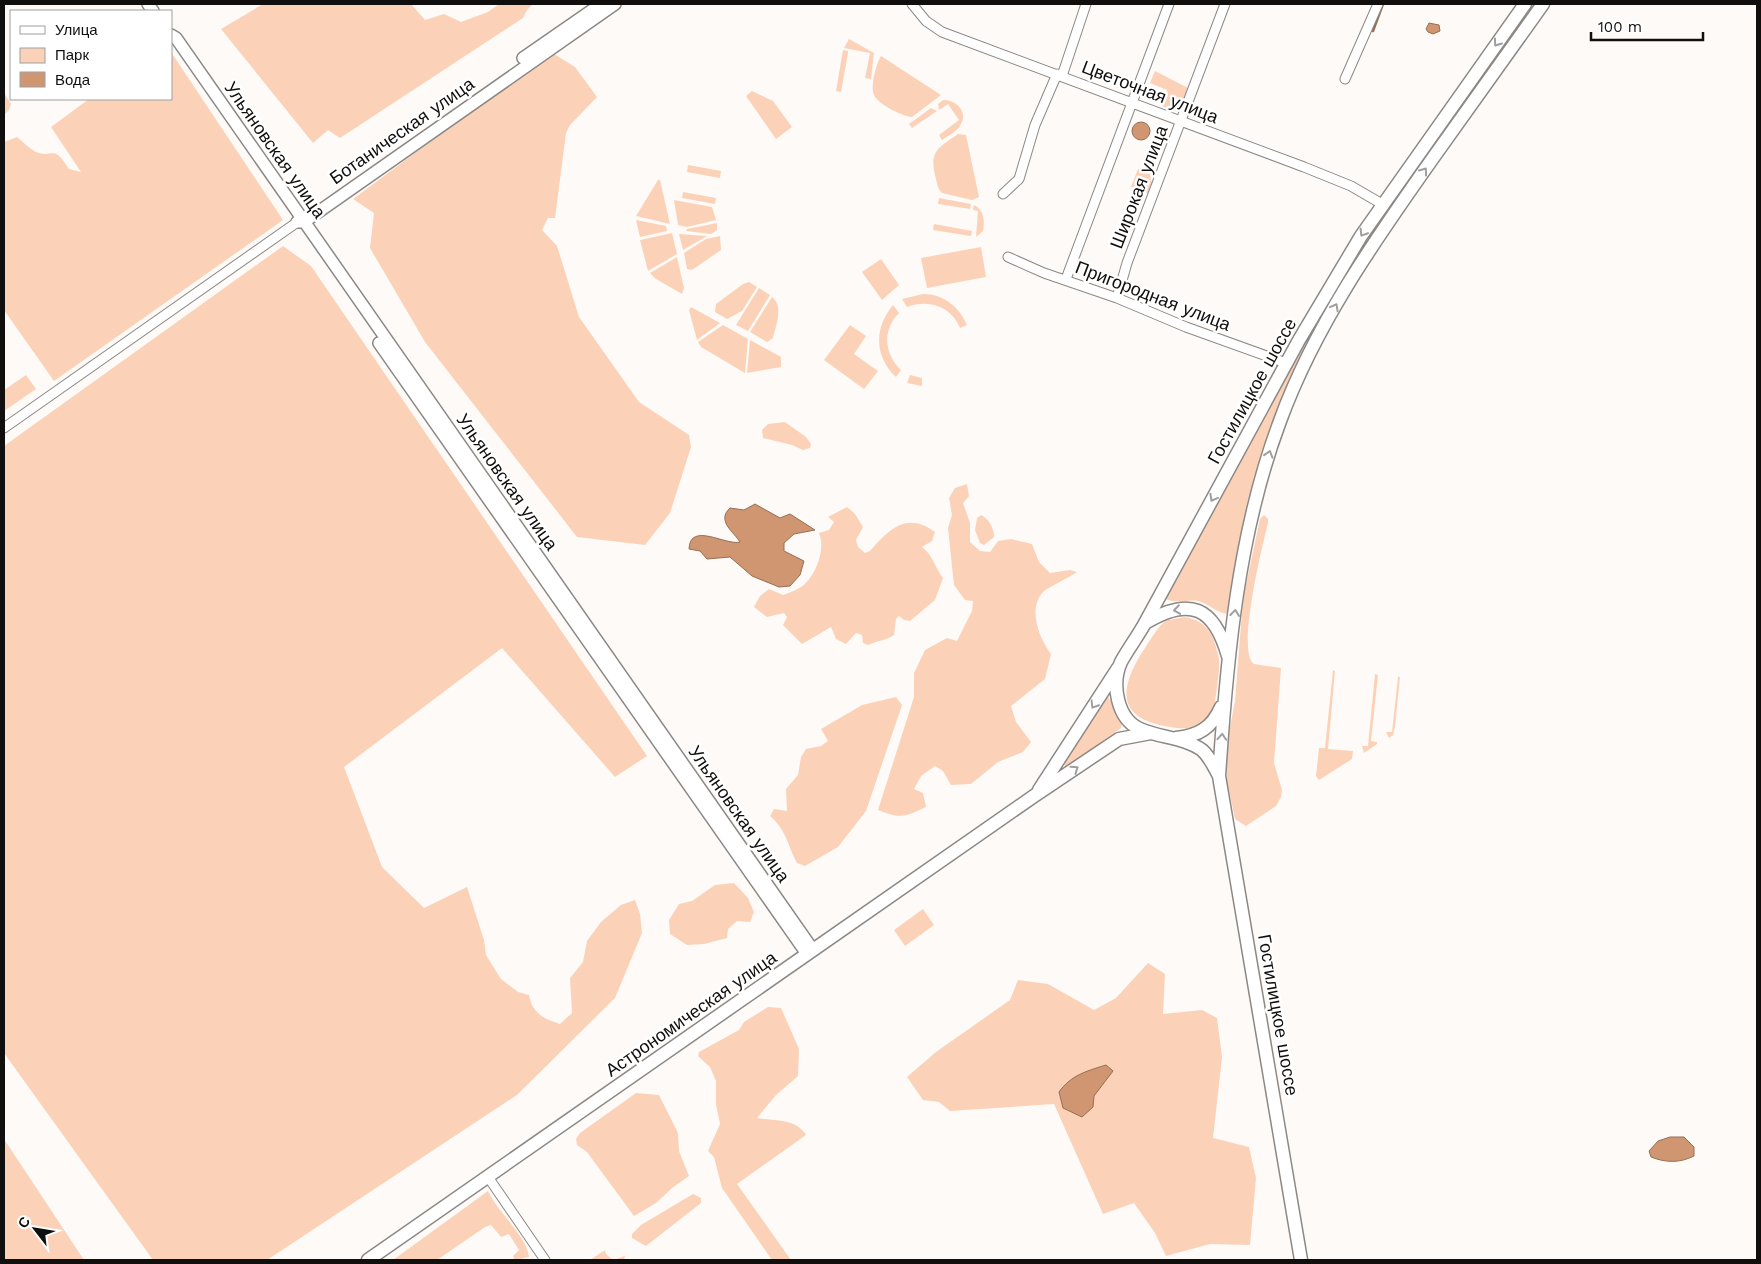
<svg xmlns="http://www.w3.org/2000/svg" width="1761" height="1264" font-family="'Work Sans',sans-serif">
<rect width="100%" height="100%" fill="#fefaf7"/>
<!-- green -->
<path fill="#fbd2b8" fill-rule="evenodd" d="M263,4H411L425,20L444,14L461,22L488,12L499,4H533L527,10L523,18L340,138L328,130L313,143L221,29Z
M1531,4H1538L1398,199H1395V194Z
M849,39L874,53L871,79L865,78L870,53L844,48Z
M843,50L848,51V53L841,92L836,91Z
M171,52L283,220L54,381L4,310V142L17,137C23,142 30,149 36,152C55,159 52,143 69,169L81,172L51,127L89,99H171Z
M551,52L575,67L597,97L570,125L566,133L555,218H548L542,230L557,246L579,317L639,402L689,435L691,447L670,513L645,545L577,537L425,342L370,248L374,213L353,199Z
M881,56L941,95L912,117C902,116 879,105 874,95C870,87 876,64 881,56Z
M1155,71L1188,88L1178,112L1162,106L1167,90L1150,83Z
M752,91L773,101L792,127L776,139L746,96Z
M4,93L11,104L9,110L4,115Z
M943,100C956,100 968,111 961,124C958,131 948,136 942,140L939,135L959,120L948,104L939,110L938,104Z
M931,108L937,111L912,128L909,124Z
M958,134L966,135L979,197L972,200L942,193C937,188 937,182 935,175C929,150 940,147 958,134Z
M688,165L721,171L720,178L687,172Z
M1138,169L1152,175L1150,179L1152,182L1148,193L1131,187Z
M658,180H660L670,224L636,216Z
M683,192L716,198L715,204L682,198Z
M939,198L971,204L970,209L938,204Z
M674,200L712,207L716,220L687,227L678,225Z
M974,205C984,210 985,221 983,231L976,237L978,211L973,210Z
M636,220L666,226L667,231L640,237Z
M717,223V230L711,234L686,231L687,229Z
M934,224L972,231L971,236L933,230Z
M1376,225L1378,228L1322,321L1317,318L1373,226Z
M672,233L677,254L648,271L640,240Z
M679,234L706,236H707L683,250Z
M720,236L721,250L692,270L687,269L684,253L706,239Z
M283,246L311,266L647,756L615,777L502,648L344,767L382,867L424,908L467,887L484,940L486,955L501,979L518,992L529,995C532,1013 544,1019 560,1024L572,1013L570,978L583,962L587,941L601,922L621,905L635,900L640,914L642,933L615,998L517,1095L267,1260H153L4,1053V446Z
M981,247L986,277L927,288L921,258Z
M677,257L684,288L682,294L656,279L650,273Z
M881,259L899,285L882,300L862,272Z
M749,282L757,287L742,311L727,319L715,312L716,304L743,284Z
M759,288L770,295L748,331L736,325Z
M923,294C944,294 959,307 967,325L960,328C951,306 929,299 907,307L902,299Z
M772,297C784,306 776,325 773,338L767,342L750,332Z
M893,305L899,313C882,330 884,354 901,370L896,377C874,356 874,328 893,305Z
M691,307L720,323L697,340L689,310Z
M1316,321L1321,324L1306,351L1239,558L1228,614C1216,613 1210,604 1198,601C1188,599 1176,604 1166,599Z
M723,325L748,339L745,373L701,347L698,342Z
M850,325L866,336L854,354L878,371L864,389L824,360Z
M750,340L781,357V367L747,373Z
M26,375L36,389L4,411V390Z
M910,375L922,378V386L907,383Z
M785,422L806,437L811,444L810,448L803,450L792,445L763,438L762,430L768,424Z
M967,484L969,496L963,503L970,523V542L980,551L990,552L998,541L1011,539L1032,544L1039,562L1050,573L1070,570L1077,572C1070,577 1047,588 1043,592C1027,610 1040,639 1051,654L1045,679L1011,706L1016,722L1031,742L1023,752L998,762L971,784L951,785L943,771L935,766L921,776L914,789L923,793L926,807C905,817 900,819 878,810L914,697V673L925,650L947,638L957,641L972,611L973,601L965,600L954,585L948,528L952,515L949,498L955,488Z
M847,507L855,514L863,527L856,540L858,547L865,553L870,551C889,529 907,511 935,532L932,541L922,547C933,555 935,568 943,578L935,600L910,621L904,620L899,616L896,619L894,635C885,641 878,640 868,645L863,643L862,635L856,633L846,644L836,639L831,627L802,644L783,625L787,617L784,613L767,617L754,607L760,596L769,589L783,595C789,593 796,590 801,587C816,577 826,548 819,533L829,530L834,522L828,517Z
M981,515C989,519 994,528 994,537L984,545L980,543L975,530L977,518Z
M1264,515L1268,519V523C1263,543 1236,653 1254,664L1281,668L1274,763L1282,790L1281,797L1276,806L1246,826L1235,819L1227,781L1225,755L1235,701L1243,599L1260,519Z
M1185,617C1207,621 1213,634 1218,654C1221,665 1218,676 1217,688C1215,700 1215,711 1206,720C1196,730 1182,729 1170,727C1120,719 1117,694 1141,654C1148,644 1154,632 1163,623L1168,620Z
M1333,670L1335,671L1328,749L1353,751L1352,759L1319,780L1316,776L1319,748H1325Z
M1375,674L1378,675L1371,741L1377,742V744L1364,753L1362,746H1368Z
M1398,677H1400L1395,727L1393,735L1389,738L1386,732H1392Z
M1108,696L1122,723L1121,728L1066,767L1064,764L1104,699Z
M896,697L902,705L866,811L838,847L805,866L797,863C787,844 787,831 770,816L774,809L787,811L786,789L798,775L801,757L806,749L821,746L828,741L821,729L862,705Z
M734,883L748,898L754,912L750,922L737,921L728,929L727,938L704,944L687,945L670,934L669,920L679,904L692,901L715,885Z
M923,909L934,925L905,946L894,930Z
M1148,963L1165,974L1163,1014L1202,1010L1217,1018L1222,1057L1213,1138L1249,1147L1256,1178L1250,1245L1210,1244L1166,1256L1155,1233L1134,1203L1103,1214L1054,1104L950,1111L939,1102L923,1100L907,1077L936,1052L1010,1000L1018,980L1048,984L1094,1010L1116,998ZM1106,1065L1113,1071L1094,1096Z
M768,1007L781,1008L799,1049L798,1076L776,1095L757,1118C774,1121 796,1118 806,1135L737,1184L791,1260H772L722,1188L714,1157L708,1151L720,1124L716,1104V1081L710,1067L698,1056L699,1052L739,1030L744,1022Z
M636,1093L659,1095L678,1133L679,1151L689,1176L672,1188L656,1203L634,1216L587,1152L577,1145L576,1139L580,1133Z
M4,1139L84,1260H4Z
M488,1191C497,1211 528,1238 529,1257L515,1260L513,1256L519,1250L509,1234L501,1237L491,1225L485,1227L437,1260H393Z
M693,1194L701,1198V1203L646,1246L632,1238V1234L641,1225Z
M605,1250L606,1254L613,1260L625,1256L624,1260H590Z"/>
<!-- water -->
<path fill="#d09671" stroke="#966e53" d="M1429,23L1439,25L1440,31L1433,34L1428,32L1426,29Z
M1132 131a9 9 0 1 1 18 0a9 9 0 1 1-18 0Z
M755,504L780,518L790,514L815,530L794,534L784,543V551L804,561L800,575L790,586L779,587L752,576L730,557L707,559L700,551L689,549C690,521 726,546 740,542C734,532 716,521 730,508L744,510Z
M1106,1065L1113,1071L1094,1096L1093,1107L1082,1117L1063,1108L1059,1092C1071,1075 1087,1071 1106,1065Z
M1670,1137H1684L1694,1147V1156C1680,1163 1666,1163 1651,1157L1649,1151L1658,1141Z"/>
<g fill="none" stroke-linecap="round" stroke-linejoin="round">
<!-- stream -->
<path stroke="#966e53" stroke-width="2.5" d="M1373,31L1383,4"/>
<!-- minor casing -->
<g stroke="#8c8885" stroke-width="11">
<path id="minor" d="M912,4L926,21L942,32L1304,167L1351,186L1382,204
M1062,76L1086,4
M1345,79L1378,4
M1003,194L1019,179L1035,125L1057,74
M1008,257L1044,273L1117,298L1186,327L1286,363
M1066,279L1169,4
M1117,298L1127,263L1225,4
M4,428L296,223
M488,1177L545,1260"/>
</g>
<!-- tertiary casing -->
<g stroke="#8c8885" stroke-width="14">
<path id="tertiary" d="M148,4L153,11
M171,35L176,38L813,950
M523,58L601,4
M297,222H304L615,4
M379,343L807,954"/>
</g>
<!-- secondary casing -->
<g stroke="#8c8885" stroke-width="15">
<path id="secondary" d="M1145,623C1190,596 1214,607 1228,656
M1176,738C1198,736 1212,728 1221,707
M1219,776C1214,767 1210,757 1202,750C1184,737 1160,738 1140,729C1117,719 1111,684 1121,662C1128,649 1138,636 1145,623L1299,340L1361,236L1525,4
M1039,790L1118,668
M368,1260L1034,796L1119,739L1151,733
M1301,1260L1219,776C1227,656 1238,533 1280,421C1315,325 1375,240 1433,158C1470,106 1507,55 1543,4"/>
</g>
<!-- minor -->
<use href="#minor" stroke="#fff" stroke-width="9"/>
<!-- tertiary -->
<use href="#tertiary" stroke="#fff" stroke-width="11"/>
<!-- secondary -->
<use href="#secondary" stroke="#fff" stroke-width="12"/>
</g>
<!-- one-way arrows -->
<defs><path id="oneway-chevron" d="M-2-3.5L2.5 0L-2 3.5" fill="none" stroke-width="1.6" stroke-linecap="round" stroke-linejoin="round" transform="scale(1.25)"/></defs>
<g stroke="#9f9f9f">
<use href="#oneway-chevron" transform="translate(1497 43) rotate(126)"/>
<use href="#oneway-chevron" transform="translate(1424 171) rotate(-54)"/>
<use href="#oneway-chevron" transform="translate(1363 233) rotate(122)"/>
<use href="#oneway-chevron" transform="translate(1335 307) rotate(-61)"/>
<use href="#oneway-chevron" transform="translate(1269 454) rotate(-73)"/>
<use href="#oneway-chevron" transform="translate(1213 498) rotate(119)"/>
<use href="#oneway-chevron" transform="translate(1177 610) rotate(172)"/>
<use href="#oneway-chevron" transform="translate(1235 613) rotate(-83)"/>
<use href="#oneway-chevron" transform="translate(1094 705) rotate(122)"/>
<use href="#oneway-chevron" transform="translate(1222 737) rotate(-86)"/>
<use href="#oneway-chevron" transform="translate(1075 769) rotate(-35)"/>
</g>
<g text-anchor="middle" stroke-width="5" stroke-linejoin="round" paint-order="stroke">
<!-- street labels -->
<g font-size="18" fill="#100f0e" stroke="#fff">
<text transform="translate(1150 92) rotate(21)" y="6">Цветочная улица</text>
<text transform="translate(402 131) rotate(-35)" y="6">Ботаническая улица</text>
<text transform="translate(275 150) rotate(55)" y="6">Ульяновская улица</text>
<text transform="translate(1139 187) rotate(-69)" y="6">Широкая улица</text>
<text transform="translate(1153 296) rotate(21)" y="6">Пригородная улица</text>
<text transform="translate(1252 391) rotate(-61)" y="6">Гостилицкое шоссе</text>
<text transform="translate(507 482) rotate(55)" y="6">Ульяновская улица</text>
<text transform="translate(739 814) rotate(55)" y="6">Ульяновская улица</text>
<text transform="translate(691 1014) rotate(-35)" y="6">Астрономическая улица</text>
<text transform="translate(1278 1015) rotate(80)" y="6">Гостилицкое шоссе</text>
</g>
</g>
<!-- border -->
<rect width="1761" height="1264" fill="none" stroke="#100f0e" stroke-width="10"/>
<!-- legend -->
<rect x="10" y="10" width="162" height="90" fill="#ffffff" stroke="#9f9f9f"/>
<rect x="20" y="26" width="25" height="8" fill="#ffffff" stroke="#9f9f9f"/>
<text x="55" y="35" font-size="15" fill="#100f0e">Улица</text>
<rect x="20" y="48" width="25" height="15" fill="#fbd2b8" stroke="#9f9f9f"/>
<text x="55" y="60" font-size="15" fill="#100f0e">Парк</text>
<rect x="20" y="72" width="25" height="15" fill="#d09671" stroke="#9f9f9f"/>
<text x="55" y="85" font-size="15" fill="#100f0e">Вода</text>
<!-- north arrow -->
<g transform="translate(35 1229) rotate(301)" stroke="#ffffff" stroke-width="4" paint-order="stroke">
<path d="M0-4L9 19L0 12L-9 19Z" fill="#100f0e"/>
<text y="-8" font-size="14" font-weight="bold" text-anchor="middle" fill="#100f0e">С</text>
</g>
<!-- scale -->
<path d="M1591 32v8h112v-8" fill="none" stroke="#100f0e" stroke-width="2.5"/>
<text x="1598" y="32" font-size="15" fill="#100f0e" stroke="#ffffff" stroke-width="4" paint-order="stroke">100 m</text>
</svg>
